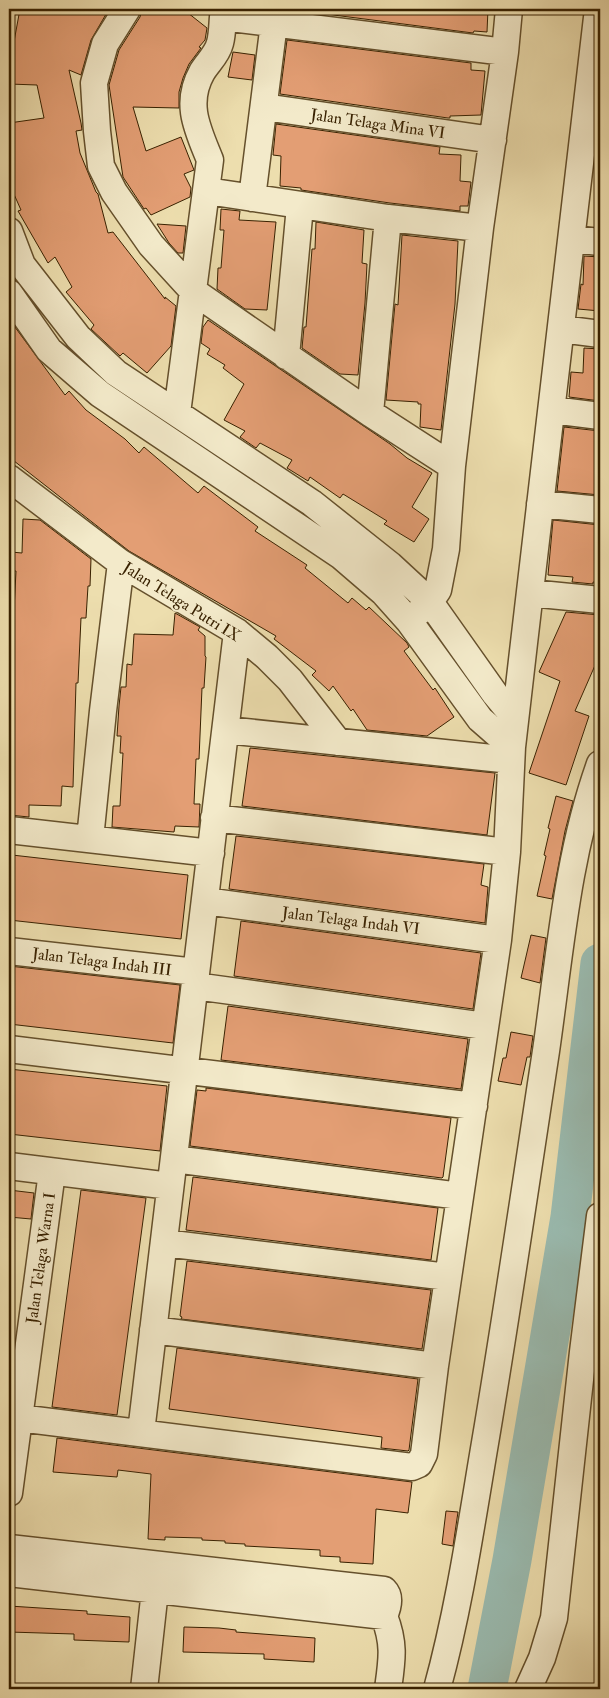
<svg xmlns="http://www.w3.org/2000/svg" width="609" height="1698" font-family="'IM FELL Double Pica',serif">
<rect width="100%" height="100%" fill="#eddeae"/>
<filter id="stains"><feTurbulence type="fractalNoise" baseFrequency=".004" numOctaves="4"/><feColorMatrix values="0 0 0 0 .2 0 0 0 0 .09 0 0 0 0 .02 0 0 0 .5 -.17"/></filter>
<radialGradient id="worn" r=".72"><stop offset=".6" stop-color="#630" stop-opacity="0"/><stop offset="1" stop-color="#630" stop-opacity=".3"/></radialGradient>
<g fill="none" stroke-linecap="round" stroke-linejoin="round">
<!-- river -->
<path stroke="#9abbb0" stroke-width="39" d="M487,1689L512,1560L570,1217L600,963"/>
</g>
<!-- building -->
<path fill="#e39e74" stroke="#382100" d="M20,9H109L91,40L81,75L69,70L81,123L82,130L76,131L80,153L96,192L98,194L108,233L113,232L165,299V297L176,306L171,346L147,373L123,353L120,356L91,329L94,325L66,292L72,287L55,257L48,263L18,211L21,210L9,183V123L44,118L37,85L9,84V69Z
M142,9H183L207,28L205,40L199,47L201,48L189,64L183,78L179,92V108L133,107L146,151L181,137L194,170L184,174L191,188L190,197L151,215L146,208L144,209L123,177L109,85L119,50L140,17Z
M287,9H488L487,32L474,31L473,33Z
M287,40L471,63V70L485,71L481,115L450,116V118H448L280,94Z
M233,52L255,55L252,80L228,77Z
M276,124L440,147L439,154L461,155L460,181L471,182L468,206H460V211L390,203L301,190V188L280,186L281,156L273,155Z
M221,209L240,211L239,220L276,222L267,310L245,309L217,289L218,268H221L224,230H220Z
M316,222L364,230L362,263L367,264L365,303L358,375L340,374L302,348L304,327H306L312,249H315Z
M157,224L186,226L183,253H178L169,243Z
M402,235L458,241L455,304L441,430L420,427L421,404H418V402L386,400L395,304L398,305Z
M584,256L600,257V311L578,309L581,284L583,285Z
M9,319L65,395L69,391L86,410L125,439L139,453L144,447L198,493L204,486L258,527L255,531L307,565L305,568L348,603L352,598L366,610L369,607L407,643L409,647L404,651L433,690L435,688L454,717L427,736L367,730L353,709L351,711L333,686L329,691L312,675L316,671L274,639L276,636L129,551L9,457Z
M208,320L390,444L407,458L432,473L412,507L429,519L414,542L384,524L387,521L343,494L340,498L310,477L308,481L287,468L292,460L260,443L256,448L240,437L245,431L224,420L244,384L223,368L225,365L207,354L210,349L201,343L203,327Z
M584,348L600,349L599,375H600V401L569,397L571,372L583,373Z
M564,427L600,431V495L557,491Z
M23,519L40,520L91,559L90,586H88L86,618H81L78,683H76L73,787L62,786L61,806L29,805V817L9,815V629L13,630L16,571H10L11,552L22,553Z
M553,520L600,525V583L593,582V584L572,582L573,577L548,575Z
M566,612L600,615V654L575,711L589,716L566,785L529,773L560,681L539,672Z
M175,613L200,627L198,630L205,636V656L206,657L204,688H202L199,759H196L194,804H200L199,827L175,826L174,832L112,827L113,806H120L123,753H120L121,736H117L119,706L121,687H126L127,664L132,665L134,634L173,635Z
M250,748L495,773L487,835L242,806Z
M556,796L573,801L565,831L552,899L537,896L546,856L544,855L550,829L548,828Z
M236,836L484,864L481,885L488,887L485,923L229,889Z
M12,855L188,875L181,939L9,920V881Z
M241,921L481,953L473,1009L234,976Z
M531,935L546,938L540,983L521,978Z
M9,966L180,985L173,1043L9,1024Z
M228,1006L468,1039L461,1089L221,1060Z
M511,1032L533,1036L530,1057H527L521,1085L498,1081L503,1058H506Z
M9,1069L167,1086L160,1151L9,1134Z
M206,1088L451,1118L443,1177L442,1178L190,1146L197,1090L206,1091Z
M193,1177L438,1208L431,1260L186,1230Z
M9,1190L34,1193L31,1219L9,1217Z
M81,1190L146,1198L117,1415L52,1407Z
M187,1261L431,1290L422,1349L181,1319L182,1317L180,1316Z
M177,1348L418,1379L409,1450L408,1451L381,1448L382,1437L169,1409Z
M57,1438L412,1482L408,1513L376,1509L373,1564L340,1562V1557L320,1556V1550L245,1546V1544L225,1543V1541L202,1540V1538L165,1537V1540L148,1539L151,1474L118,1470L117,1477L53,1472Z
M446,1511L458,1512L453,1546L442,1544Z
M9,1606L87,1611V1614L130,1617L129,1642L74,1640V1634L9,1632Z
M184,1627L219,1628L236,1630V1632L315,1638L314,1662L264,1659V1654L183,1652Z"/>
<g fill="none" stroke-linecap="round" stroke-linejoin="round">
<!-- minor casing -->
<g stroke="#65502c" stroke-width="29">
<path id="minor" d="M127,9L105,44L94,83L97,131L101,166L114,192L151,245L193,291L370,413L452,466
M223,17L505,52
M264,107L493,140
M207,191L388,218L480,228
M252,198L274,23
M9,231L22,265L78,337L116,373L312,503L390,565L430,602L495,694L515,718
M572,239L600,242
M9,293L49,350L100,394L341,556L384,593L409,621L480,719L512,747
M561,329L600,334
M286,356L300,206
M552,410L600,416
M177,413L210,160C198,130 184,104 202,72C208,62 217,55 220,43C223,32 222,20 224,9
M370,413L388,218
M9,478L121,563L237,632L267,657L290,680L338,742
M540,504L600,510
M530,593L600,600
M419,612L430,602L438,590L446,549L452,466L480,228L505,52L509,9
M226,730L511,760
M214,818L507,852
M9,830L211,853
M90,839L103,711L121,563
M205,901L498,940
M9,951L196,972
M195,986L485,1026
M9,1049L474,1106
M174,1159L460,1196
M9,1166L170,1186
M164,1243L448,1277
M153,1330L435,1366
M19,1418L412,1467L419,1464L424,1454L435,1366L498,940L507,852L512,747L524,643L598,9
M141,1432L237,632
M9,1493L52,1172
M9,1548L384,1590C391,1597 388,1607 384,1616C395,1644 392,1660 388,1689
M9,1573L384,1616
M144,1689L155,1590
M437,1689C459,1609 471,1526 485,1443C507,1313 526,1182 546,1051C560,954 567,856 600,764
M528,1689L542,1658L554,1618L583,1352L600,1216"/>
</g>
<!-- minor -->
<use href="#minor" stroke="#f3eaca" stroke-width="26"/>
</g>
<g text-anchor="middle" stroke-width="4" stroke-linejoin="round" paint-order="stroke">
<!-- street labels -->
<g font-size="16" fill="#382100" stroke="#f3eaca">
<text transform="translate(378 123) rotate(8)" y="6">Jalan Telaga Mina VI</text>
<text transform="translate(182 601) rotate(32)" y="6">Jalan Telaga Putri IX</text>
<text transform="translate(351 920) rotate(7)" y="6">Jalan Telaga Indah VI</text>
<text transform="translate(102 961) rotate(7)" y="6">Jalan Telaga Indah III</text>
<text transform="translate(40 1258) rotate(-82)" y="6">Jalan Telaga Warna I</text>
</g>
</g>
<!-- margin -->
<rect width="609" height="1698" fill="none" stroke="#eddeae" stroke-width="30"/>
<rect x="10" y="10" width="589" height="1678" fill="none" stroke="#382100" stroke-width="2.5"/>
<rect x="15" y="15" width="579" height="1668" fill="none" stroke="#382100"/>
<rect width="100%" height="100%" filter="url(#stains)"/>
<rect width="100%" height="100%" fill="url(#worn)"/>
</svg>
